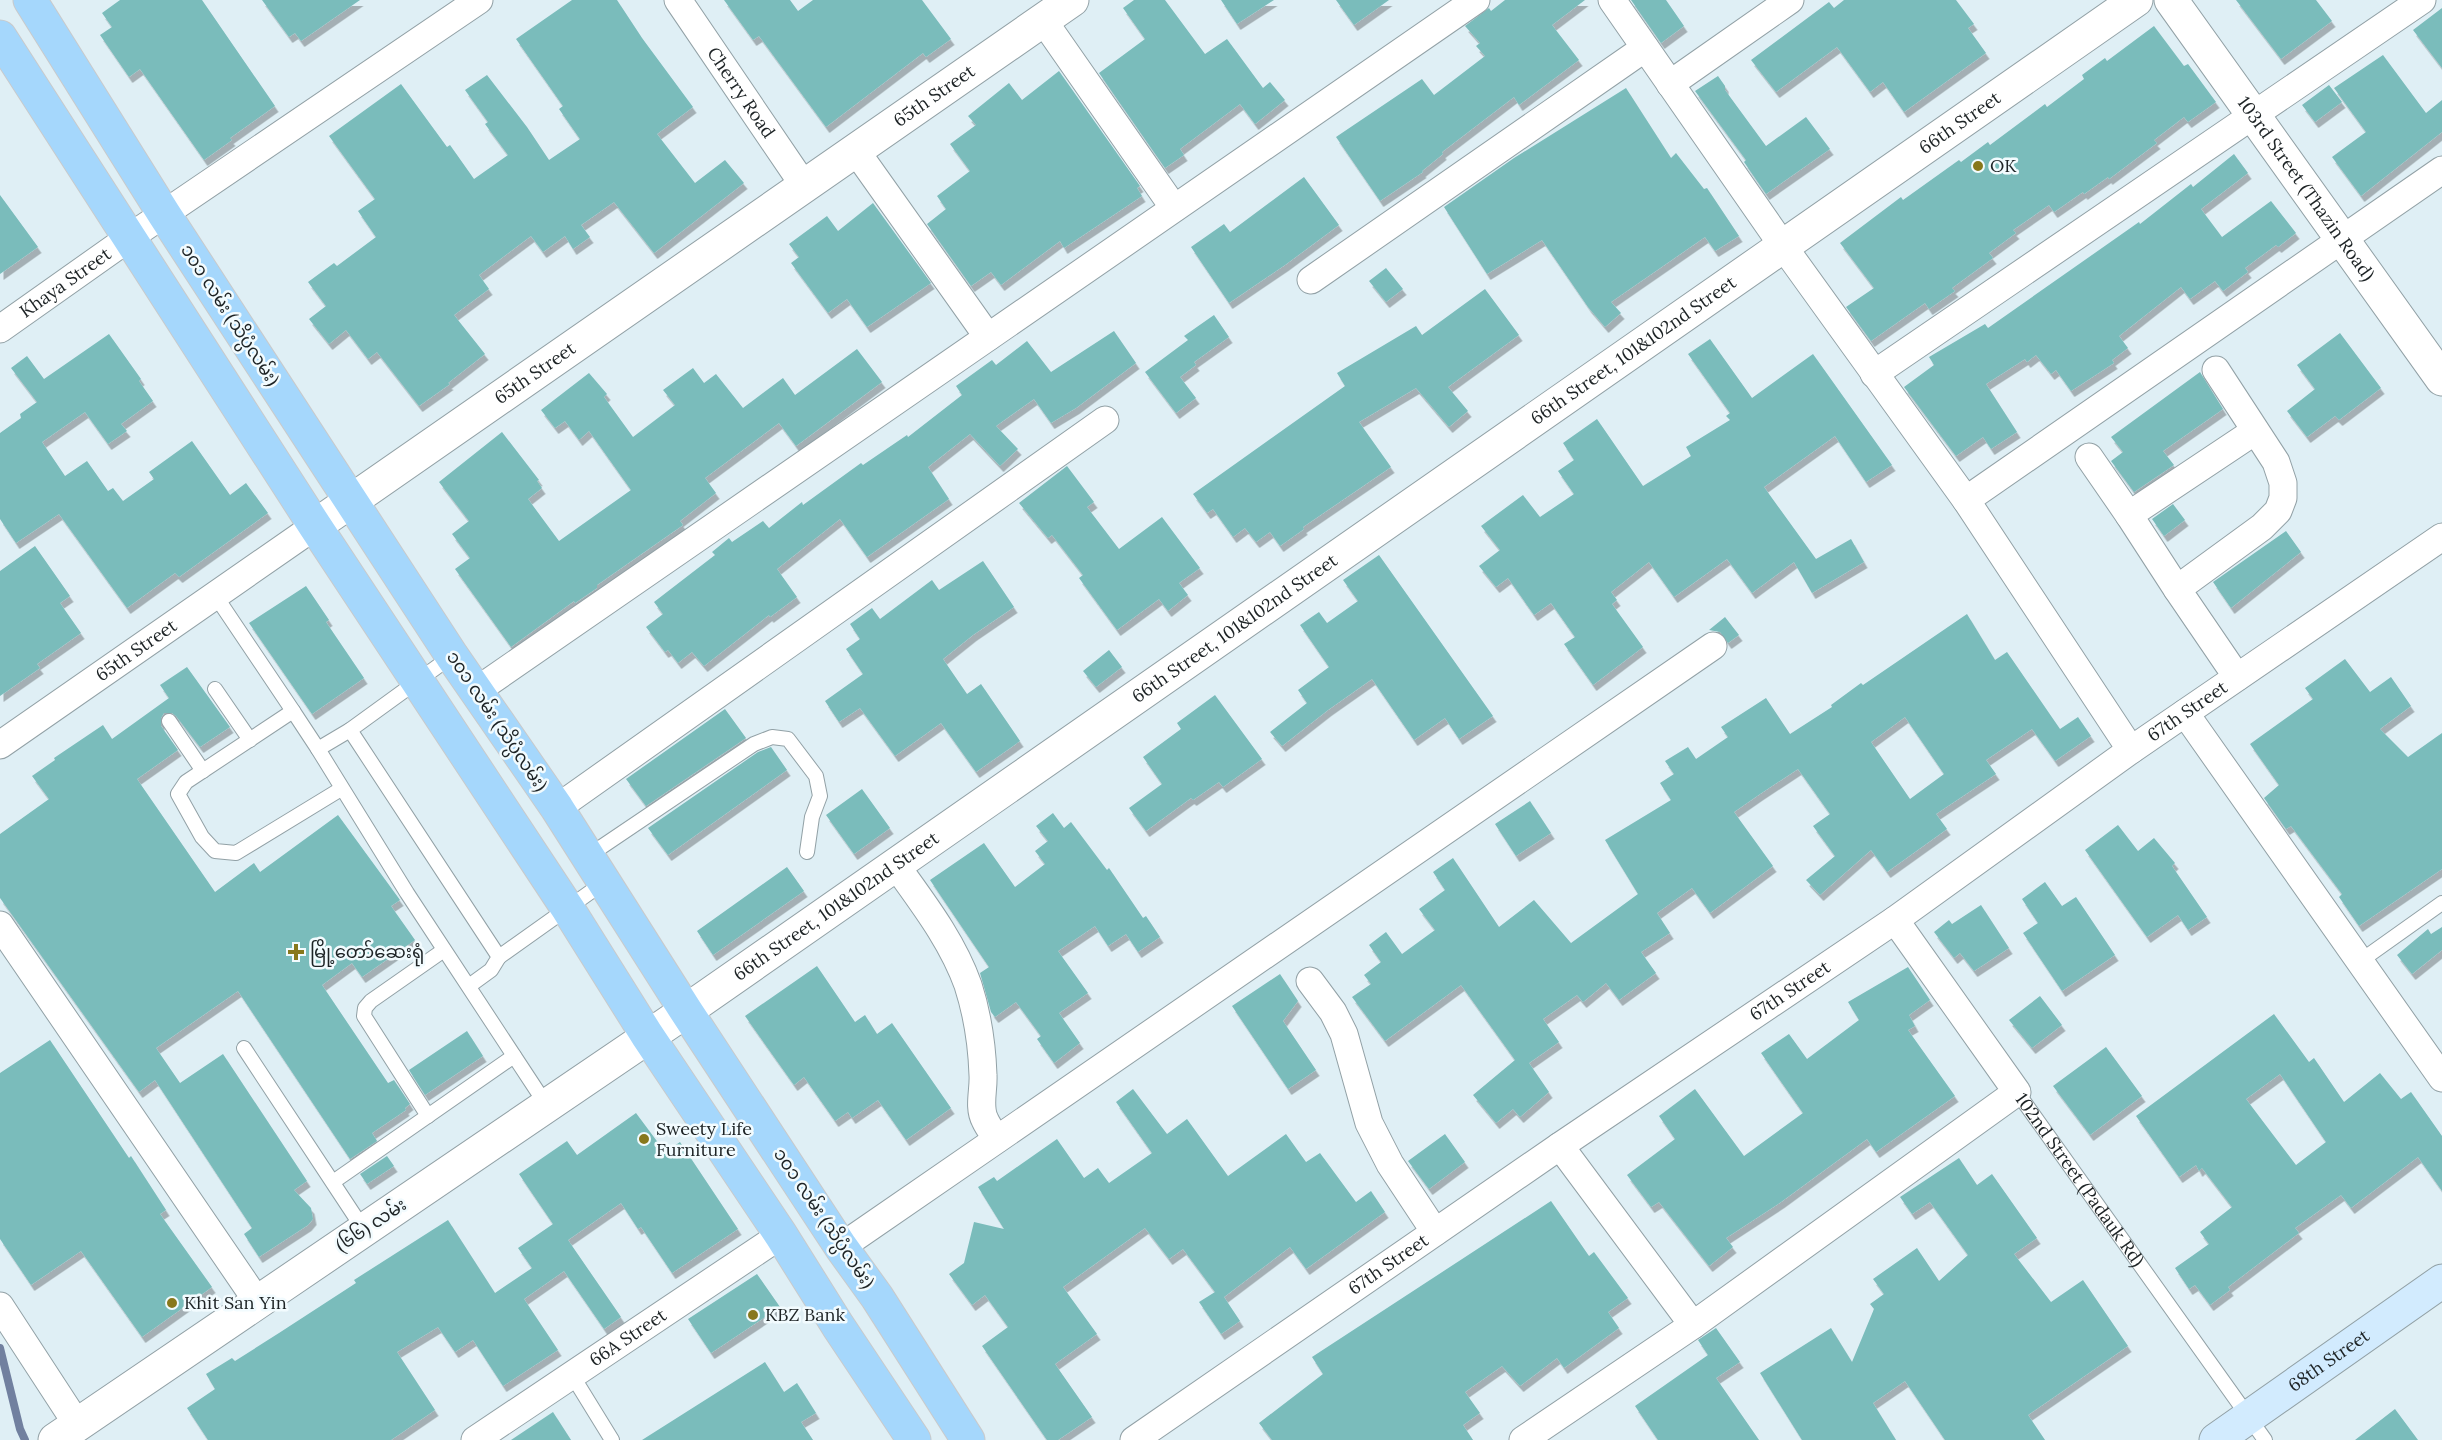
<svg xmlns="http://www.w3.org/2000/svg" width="2442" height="1440" font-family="Lora,'Noto Sans Myanmar',serif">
<defs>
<filter id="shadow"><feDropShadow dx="3.5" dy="6" stdDeviation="0" flood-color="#0004"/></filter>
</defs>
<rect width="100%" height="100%" fill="#dfeff5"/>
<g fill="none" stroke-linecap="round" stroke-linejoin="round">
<!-- stream -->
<path stroke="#71809f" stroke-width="8" d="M0,1348L20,1429L25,1440"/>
</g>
<!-- building -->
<path fill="#7abcbb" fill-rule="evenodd" filter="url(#shadow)" d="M120,0H202L275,106L230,138L232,140L204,160L140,69L129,77L100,35L112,27L102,13Z
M262,0H360L301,41L295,33L289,37Z
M572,0H617L642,38L693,107L657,134L695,183L725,160L744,183L654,253L614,202L581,225L590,237L573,249L565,236L543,252L531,236L479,275L489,289L454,315L485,354L448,383L450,384L419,406L377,352L368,359L346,330L329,344L309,319L326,306L308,282L334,263L337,266L376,237L358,211L375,199L329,136L401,84L447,147L450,145L474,179L508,155L485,124L488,122L465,90L487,75L527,127L549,160L580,139L559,109L563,106L516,39Z
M724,0H790L798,11L813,0H922L951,39L926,57L923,53L826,127L759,36L753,40Z
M1134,0H1165L1205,54L1227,39L1263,88L1270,82L1285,100L1255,124L1240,104L1180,149L1184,155L1165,168L1099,73L1145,39L1123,8Z
M1221,0H1274L1237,24Z
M1336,0H1389L1354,25Z
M1505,0H1585L1552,25L1579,60L1519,105L1514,97L1442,152L1443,154L1422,171L1423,172L1380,201L1336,137L1422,79L1434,95L1485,56L1476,46L1480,43L1465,26L1489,8L1491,11Z
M1631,0H1666L1684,26L1661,43Z
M1844,0H1956L1974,24L1968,28L1986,53L1904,112L1883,82L1870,92L1837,47L1776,92L1751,60L1829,2L1834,8Z
M2236,0H2316L2332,21L2281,59Z
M2442,8V68L2413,30Z
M2154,26L2184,66L2188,64L2216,102L2188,122L2184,117L2154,140L2157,143L2109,179L2108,177L2084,194L2083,192L2054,212L2049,205L2013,230L2016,233L1989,253L1993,258L1952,288L1955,291L1929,309L1925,303L1871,341L1846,307L1874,288L1840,243L1901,197L1903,200L1959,160L1961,162L1988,142L1990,145L2045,104L2047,107L2084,79L2082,75L2105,58L2107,61Z
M2383,55L2426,113L2442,100V132L2361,196L2332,157L2366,132L2334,88Z
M1059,71L1140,186L1137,188L1142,196L1064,248L1060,241L1001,285L991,272L971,286L927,224L946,209L937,196L970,171L950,144L976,125L968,116L1009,83L1022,100Z
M1718,76L1725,86V90L1766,146L1806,117L1830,149L1766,194L1744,162L1746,160L1695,91Z
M2329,85L2342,102L2315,122L2302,105Z
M1626,88L1671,158L1676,153L1704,189L1707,188L1739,236L1715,251L1705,237L1611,302L1621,313L1605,327L1588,307L1542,240L1487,274L1444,207L1514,158Z
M2234,154L2248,173L2201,209L2222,237L2271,201L2296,233L2278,247L2276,245L2245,268L2248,272L2223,291L2215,281L2190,299L2181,287L2119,336L2128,348L2112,360L2114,363L2071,391L2056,370L2051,374L2036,355L2027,362L2025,359L1986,384L2017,432L1991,449L1983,437L1956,456L1904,387L1934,365L1929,357L1985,324L1988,328L2139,222L2140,224L2191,184L2193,187Z
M1304,177L1339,225L1285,265L1229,303L1191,247L1224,224L1230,232Z
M0,195L38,247L0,274Z
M873,203L931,283L867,327L847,299L828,313L791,263L799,257L789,244L827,216L838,231Z
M1386,268L1403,289L1386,302L1369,281Z
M1485,289L1519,335L1448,387L1468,411L1449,427L1416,388L1359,422L1391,467L1303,527L1304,529L1280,546L1270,532L1256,542L1245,528L1233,537L1213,509L1207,513L1193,494L1345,386L1337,373L1416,326L1422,335Z
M1214,315L1229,337L1194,362L1196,365L1180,377L1196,398L1176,413L1145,372L1188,340L1184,336Z
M1114,331L1136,363L1076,408L1051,423L1034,399L996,426L1018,449L1000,466L970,434L928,467L949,499L867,557L840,519L777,569L797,597L770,617L769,615L704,666L692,652L678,663L668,650L665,652L646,627L663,614L654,602L715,555L712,552L729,538L732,542L763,521L769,528L802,502L803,505L861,463L863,465L907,435L908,437L962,395L956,386L992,360L996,365L1027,341L1051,372Z
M2340,333L2381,388L2339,420L2335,416L2307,437L2287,411L2315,389L2297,365Z
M109,334L141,379L139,381L153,401L121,424L127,431L108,444L85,412L42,442L65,476L87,461L108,491L113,488L123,501L154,479L149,472L192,441L230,495L246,483L268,513L179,577L175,573L127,608L59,514L16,543L0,519V433L21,418L20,414L37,402L11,368L27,356L44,379Z
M1710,339L1752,398L1813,354L1892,465L1866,482L1835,436L1764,487L1816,559L1851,539L1864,562L1812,593L1794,562L1752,593L1727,559L1674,597L1649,562L1611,592L1617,600L1612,604L1643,647L1593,685L1564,644L1575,637L1551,603L1534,615L1508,578L1496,587L1479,566L1500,550L1481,526L1523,495L1540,517L1574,494L1558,471L1574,460L1563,443L1597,419L1643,486L1691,456L1686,447L1730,420L1726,416L1730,413L1688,354Z
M857,349L882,382L796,446L779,423L705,478L716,493L680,521L683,525L597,585V588L575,603L574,601L511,647L455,569L470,558L452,534L469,521L439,482L502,432L539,480L537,481L542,488L528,499L559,541L631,490L589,431L579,440L565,421L555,428L541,410L589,373L607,394L604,397L633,437L675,405L663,390L693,368L704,383L716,374L743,408L783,378L795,395Z
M2200,372L2223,409L2163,451L2174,465L2134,492L2111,461L2123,452L2111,437Z
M1067,466L1094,502L1087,507L1119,549L1162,517L1200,568L1179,583L1188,595L1168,611L1159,599L1117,630L1079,578L1083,575L1052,535L1048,538L1019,503Z
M2173,504L2185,520L2164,536L2152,519Z
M2286,531L2301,552L2231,608L2213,582Z
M35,546L70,596L60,603L81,633L37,664L40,668L0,696V571Z
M1379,555L1493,716L1459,739L1445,718L1414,740L1372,679L1328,710L1282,746L1270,732L1307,703L1298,690L1329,667L1300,625L1319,612L1327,623L1358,601L1343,580Z
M983,561L1014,607L973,635L943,659L967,694L981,684L1020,741L976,772L941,723L895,756L860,708L839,722L825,701L863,674L846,649L860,639L850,624L872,608L880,619L932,580L939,590Z
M306,586L329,620L326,622L364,678L312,714L249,623Z
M1967,614L1995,660L2007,652L2060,729L2078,717L2091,736L2055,761L2032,729L1986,760L1996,774L1936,814L1947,829L1887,872L1871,850L1820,895L1806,880L1835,856L1813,826L1830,814L1798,769L1760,794L1734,812L1773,866L1710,913L1692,888L1657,913L1670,933L1641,952L1656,973L1619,1000L1606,983L1583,1002L1577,995L1543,1019L1559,1042L1529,1063L1549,1092L1520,1117L1513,1109L1496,1123L1473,1095L1515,1060L1461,985L1385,1041L1352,997L1371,984L1364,975L1381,962L1369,945L1386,932L1402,954L1435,930L1419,909L1445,890L1433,872L1453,858L1499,927L1534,900L1571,943L1638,894L1605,840L1671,800L1660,783L1674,774L1665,761L1688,747L1696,759L1728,737L1721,727L1766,698L1790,734L1832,707L1831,705L1861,683L1863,685ZM1905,717L1944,774L1910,799L1871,742Z
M1725,617L1739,635L1728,643L1720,632L1709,630Z
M1109,650L1122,667L1096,687L1083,671Z
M2345,659L2370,692L2391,677L2411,706L2380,729L2408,757L2442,733V869L2359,926L2339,897L2342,894L2291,826L2286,829L2264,798L2279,785L2250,744L2313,699L2305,688Z
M187,667L230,727L200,747L176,716L172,713H164L161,718V726L178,750L137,779L215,892L254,863L260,872L338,815L400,900L391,906L415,940L362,977L352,963L322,985L388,1083L394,1080L410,1104L405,1108L406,1110L372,1133L377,1141L350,1159L238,991L156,1048L180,1083L223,1054L307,1181L294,1190L311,1208L313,1219L308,1225L259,1257L244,1234L252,1228L155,1080L139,1092L0,898V834L49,799L32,776L55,760L54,758L103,725L112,739L169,698L160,685Z
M1215,695L1262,759L1223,787L1219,782L1193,800L1191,798L1146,831L1129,808L1162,784L1143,757L1181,729L1177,723Z
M725,709L746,738L646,806L626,779Z
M771,747L787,770L668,855L648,828L758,752Z
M862,789L890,828L854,854L826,815Z
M1530,801L1551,833L1516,856L1495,824Z
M1053,813L1064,828L1071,822L1107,870L1109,868L1143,918L1146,916L1160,937L1138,952L1126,934L1108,946L1095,926L1058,951L1088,993L1059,1013L1080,1043L1054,1063L1037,1039L1041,1036L1016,1002L995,1017L991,1012L980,973L989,967L930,880L984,843L1015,887L1045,864L1035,851L1048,841L1036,826Z
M2118,825L2138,851L2154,838L2175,863L2172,866L2207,917L2188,930L2178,915L2147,937L2085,850Z
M787,867L804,891L713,955L697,931Z
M2045,882L2062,906L2076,897L2115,955L2062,991L2023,933L2038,923L2022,899Z
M1981,905L2009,948L1974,971L1960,953L1954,958L1934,932L1949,920L1952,924Z
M2442,927V950L2412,974L2397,955L2428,929L2431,934Z
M817,966L855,1022L865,1015L877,1034L892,1023L951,1108L906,1140L878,1100L852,1118L848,1112L835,1121L804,1077L794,1085L745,1016Z
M1908,967L1930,1000L1909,1015L1915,1026L1908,1030L1955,1096L1876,1152L1867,1139L1781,1202L1726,1238L1733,1247L1709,1266L1659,1202L1651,1207L1627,1175L1675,1139L1659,1116L1695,1089L1744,1156L1803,1113L1761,1053L1789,1034L1807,1059L1859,1020L1848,1002Z
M1280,974L1298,1001L1283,1021L1316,1070L1288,1089L1232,1006Z
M2040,996L2062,1025L2032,1048L2009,1020Z
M2274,1014L2309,1062L2314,1058L2344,1102L2380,1073L2401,1099L2411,1092L2442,1136V1191L2418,1157L2351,1208L2341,1195L2295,1228L2299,1233L2228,1287L2230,1290L2210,1305L2195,1285L2189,1289L2175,1268L2209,1244L2200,1232L2232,1207L2202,1168L2199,1171L2196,1165L2179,1177L2136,1116ZM2280,1074L2326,1142L2296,1165L2246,1099Z
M467,1031L483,1056L425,1095L409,1070Z
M50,1040L129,1158L131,1156L166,1210L160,1214L212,1287L142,1337L81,1251L31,1285L0,1239V1073Z
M2106,1047L2142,1096L2090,1135L2053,1086Z
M1133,1089L1167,1134L1187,1119L1228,1176L1286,1134L1306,1162L1320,1153L1356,1202L1371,1191L1385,1212L1306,1269L1290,1247L1224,1297L1240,1321L1221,1334L1199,1302L1215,1292L1183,1249L1169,1259L1145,1228L1063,1287L1097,1334L1055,1364L1092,1417L1058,1440H1047L982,1346L1008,1327L985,1295L972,1305L949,1274L964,1263L974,1222L1004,1229L978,1187L994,1177L997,1181L1057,1139L1084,1178L1098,1168L1109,1183L1152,1153L1116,1102Z
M636,1113L665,1152L680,1142L738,1229L672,1273L641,1227L638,1229L621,1203L568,1240L621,1317L604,1329L564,1271L524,1299L558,1350L503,1386L473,1340L455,1352L438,1327L397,1352L435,1410L391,1440H208L187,1408L215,1389L206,1374L232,1358L235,1361L279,1333L356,1283L354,1280L448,1220L495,1293L532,1268L518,1248L553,1224L519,1174L567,1141L577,1155Z
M1445,1134L1465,1162L1429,1189L1408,1161Z
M387,1156L394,1166L367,1184L360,1174Z
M1959,1158L1977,1185L1992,1174L2037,1238L2014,1254L2051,1302L2083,1280L2128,1346L2028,1415L2045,1440H1945L1905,1381L1873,1403L1896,1440H1802L1760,1373L1831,1328L1852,1362L1874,1309L1870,1304L1884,1294L1873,1279L1917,1248L1939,1281L1968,1255L1930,1202L1912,1214L1900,1197Z
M1551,1201L1589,1256L1594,1252L1628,1298L1608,1312L1619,1328L1564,1368L1557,1358L1520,1386L1502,1366L1465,1392L1480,1413L1463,1425L1473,1440H1272L1259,1423L1323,1374L1312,1357Z
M757,1274L780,1307L711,1353L688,1319Z
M1716,1328L1740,1362L1716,1378L1759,1440H1658L1635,1406L1708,1355L1698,1340Z
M765,1362L784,1392L797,1383L816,1413L801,1422L813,1440H642Z
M2395,1409L2418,1440H2355Z
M553,1412L571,1440H511Z"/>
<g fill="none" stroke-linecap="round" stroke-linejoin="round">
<!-- service casing -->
<g stroke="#92a1a6" stroke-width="16">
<g id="service">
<path d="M215,595L293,711"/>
<path d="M452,656L350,730L499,957L491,970L469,986"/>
<path d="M215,689L250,740"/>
<path d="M169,721L203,771"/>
<path d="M318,749L407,893L547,1106"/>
<path d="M341,789L236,853L215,851L202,837L178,794L186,782L293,711L318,749L350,730"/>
<path d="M588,856L754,744L772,737L788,739L816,776L820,796L812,817L807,852"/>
<path d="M499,957L603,883"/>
<path d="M2359,962L2442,903"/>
<path d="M244,1048L364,1230"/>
<path id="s1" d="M2017,1092L2265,1440"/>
<path d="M428,1116L364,1016L365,1008L371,1001L444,950"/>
<path d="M333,1182L514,1056"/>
<path d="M572,1375L612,1440"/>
</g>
</g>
<!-- minor casing -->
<g stroke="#92a1a6" stroke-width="29">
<g id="minor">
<path id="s2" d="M678,0L805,187"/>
<path d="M1612,0L1783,246L1966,500L2131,750"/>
<path d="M1043,20L1174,208"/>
<path d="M1670,84L1790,0"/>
<path d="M856,151L988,337"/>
<path d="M1311,280L1645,48"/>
<path id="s3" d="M0,329L130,237L479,0"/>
<path d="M2216,370L2276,462L2283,483V498L2278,511L2262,527L2177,589L2237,677"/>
<path d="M1874,374L2422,0"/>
<path d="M2089,457L2129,515"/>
<path d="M1966,500L2442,170"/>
<path d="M2177,589L2129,515L2255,431"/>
<path d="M476,691L1476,0"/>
<path d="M2185,713L2442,1078"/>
<path id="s4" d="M0,745L315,526"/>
<path d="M557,808L1105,420"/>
<path d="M895,864C922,902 952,940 968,985C977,1013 982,1046 983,1075C984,1090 978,1107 985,1120C988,1127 993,1133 997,1139"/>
<path d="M0,925L257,1301"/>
<path d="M1310,981L1333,1012L1344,1034L1369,1123L1390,1164L1435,1232"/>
<path d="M1560,1146L1693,1325"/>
<path d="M841,1247L1713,646"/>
<path d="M0,1306L77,1424"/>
<path id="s5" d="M475,1440L781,1235"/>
<path id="s6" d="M1134,1440L1560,1146L1895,920L2131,750L2442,537"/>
<path d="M1523,1440L1693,1325L2017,1092L1895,920"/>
</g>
</g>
<!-- tertiary casing -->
<g stroke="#92a1a6" stroke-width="35">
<g id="tertiary">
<path id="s7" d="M2171,0L2442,379"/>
<path id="s8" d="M315,526L1072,0"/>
<path id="s9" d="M55,1440L686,1011L2136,0"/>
</g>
</g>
<!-- secondary casing -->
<g stroke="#92a1a6" stroke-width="35">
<g id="secondary">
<path id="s10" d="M2216,1440L2442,1281"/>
</g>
</g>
<!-- primary casing -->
<g stroke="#c9cacb" stroke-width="35">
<path id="primary" d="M30,0L164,214L452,656L557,808L686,1011L841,1247L877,1297L968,1440
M0,37L315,526L568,909L647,1035L781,1235L838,1326L914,1440"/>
</g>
<!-- service -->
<use href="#service" stroke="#fff" stroke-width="14"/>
<!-- minor -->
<use href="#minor" stroke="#fff" stroke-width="27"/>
<!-- tertiary -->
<use href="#tertiary" stroke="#fff" stroke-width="33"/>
<!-- secondary -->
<use href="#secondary" stroke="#d2ebfe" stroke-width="33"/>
<!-- primary -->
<use href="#primary" stroke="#a5d7fc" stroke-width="33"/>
</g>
<!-- markers -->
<g fill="#88781c" stroke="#f2fbfe" stroke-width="2">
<circle cx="1978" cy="166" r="6"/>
<path d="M293 943h6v6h6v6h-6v6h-6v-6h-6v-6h6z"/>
<circle cx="644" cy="1139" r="6"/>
<circle cx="172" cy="1303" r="6"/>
<circle cx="753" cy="1315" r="6"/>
</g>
<g text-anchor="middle" stroke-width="5" stroke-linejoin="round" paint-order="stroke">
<!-- street labels -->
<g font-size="18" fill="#1d2325" stroke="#f2fbfe">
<text dy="6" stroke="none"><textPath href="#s2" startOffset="112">Cherry Road</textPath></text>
<text dy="6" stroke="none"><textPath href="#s8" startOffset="754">65th Street</textPath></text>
<text dy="6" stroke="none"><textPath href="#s9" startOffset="2316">66th Street</textPath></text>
<text dy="6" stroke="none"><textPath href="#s7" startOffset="232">103rd Street (Thazin Road)</textPath></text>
<text dy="6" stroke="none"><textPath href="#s3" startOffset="80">Khaya Street</textPath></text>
<text transform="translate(230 315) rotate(57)" y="6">၁၀၁ လမ်း (သိပ္ပံလမ်း)</text>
<text dy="6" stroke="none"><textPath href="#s9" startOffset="1918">66th Street, 101&amp;102nd Street</textPath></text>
<text dy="6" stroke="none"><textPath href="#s8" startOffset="268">65th Street</textPath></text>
<text dy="6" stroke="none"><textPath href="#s9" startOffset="1432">66th Street, 101&amp;102nd Street</textPath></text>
<text dy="6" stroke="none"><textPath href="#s4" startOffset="166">65th Street</textPath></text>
<text dy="6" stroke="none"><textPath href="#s6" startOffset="1281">67th Street</textPath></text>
<text transform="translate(497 721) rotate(56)" y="6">၁၀၁ လမ်း (သိပ္ပံလမ်း)</text>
<text dy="6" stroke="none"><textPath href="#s9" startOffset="946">66th Street, 101&amp;102nd Street</textPath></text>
<text dy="6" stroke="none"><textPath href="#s6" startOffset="795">67th Street</textPath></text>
<text dy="6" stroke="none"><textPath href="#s1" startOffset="108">102nd Street (Padauk Rd)</textPath></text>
<text transform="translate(824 1218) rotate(56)" y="6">၁၀၁ လမ်း (သိပ္ပံလမ်း)</text>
<text transform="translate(371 1225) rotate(-34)" y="6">(၆၆) လမ်း</text>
<text dy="6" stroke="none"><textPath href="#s6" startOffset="309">67th Street</textPath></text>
<text dy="6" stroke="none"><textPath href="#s5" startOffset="184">66A Street</textPath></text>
<text dy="6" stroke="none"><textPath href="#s10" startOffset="138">68th Street</textPath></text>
</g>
<!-- poi labels -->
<g font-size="18" fill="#1d2325" stroke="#f2fbfe" text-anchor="start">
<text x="1990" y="172">OK</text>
<text x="310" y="958">မြို့တော်ဆေးရုံ</text>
<text x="656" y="1135">Sweety Life<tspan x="656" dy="21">Furniture</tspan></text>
<text x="184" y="1309">Khit San Yin</text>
<text x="765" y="1321">KBZ Bank</text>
</g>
</g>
</svg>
